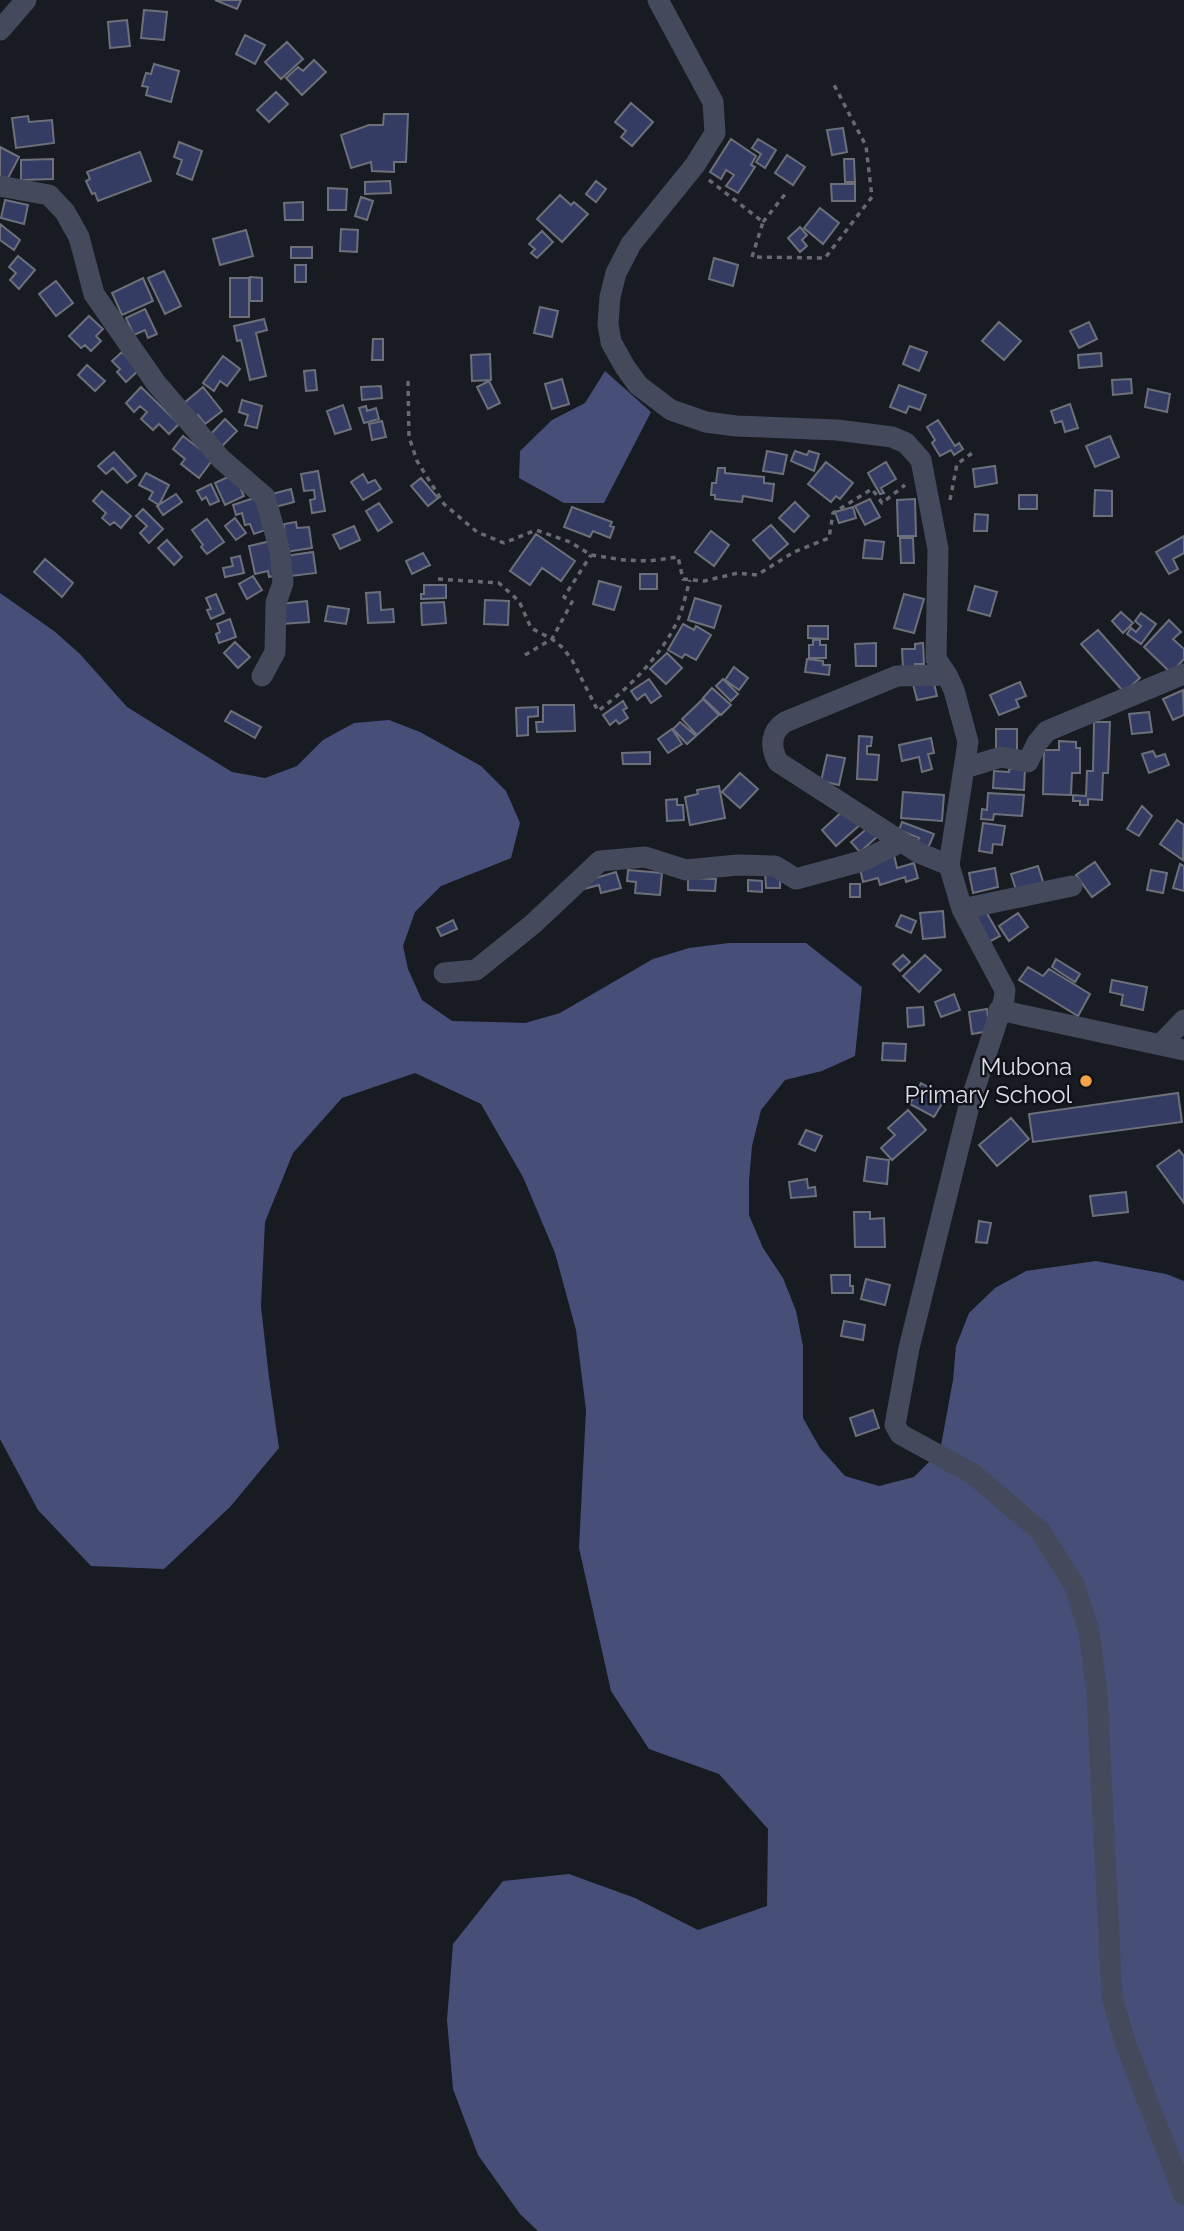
<svg xmlns="http://www.w3.org/2000/svg" width="1184" height="2231" font-family="Raleway,sans-serif">
<rect width="100%" height="100%" fill="#191b23"/>
<!-- forest -->
<path fill="#474f79" d="M605,371L651,412L604,503H564L519,478L520,451L552,420L585,403Z
M0,593L54,631L80,654L127,707L232,772L265,778L297,766L323,740L354,723L389,720L420,732L481,766L506,791L520,823L511,858L441,886L415,912L403,946L408,969L422,1000L452,1021L525,1023L560,1013L653,959L689,948L729,943H806L862,987L855,1056L822,1071L785,1080L761,1110L752,1146L749,1181V1215L763,1248L783,1278L796,1311L803,1346V1418L820,1448L845,1476L879,1486L914,1477L940,1451L953,1380L956,1346L969,1313L995,1288L1026,1271L1096,1261L1166,1274L1184,1281V2231H538L520,2214L478,2155L453,2089L447,2020L453,1944L503,1881L569,1874L635,1898L698,1930L767,1906L768,1829L719,1774L649,1749L611,1691L579,1548L586,1410L576,1330L555,1253L523,1177L481,1104L415,1073L342,1098L293,1153L265,1222L261,1306L269,1378L279,1448L230,1507L164,1569L91,1566L38,1510L0,1439Z"/>
<!-- building -->
<path fill="#353c64" stroke="#6d707a" stroke-width="2" d="M215,0H241L237,9Z
M144,10L167,12L164,40L141,38Z
M127,20L130,46L110,48L108,22Z
M245,35L265,45L255,64L236,54Z
M287,42L303,59L281,79L265,62Z
M314,60L326,72L302,95L286,78L298,67L303,71Z
M154,64L179,71L171,102L146,95L148,87L142,86L146,73L151,74Z
M276,92L288,104L269,122L257,110Z
M631,103L653,122L632,146L621,137L626,131L615,122Z
M384,114H408L406,162H394V172L372,171L371,162L351,168L341,135L369,125H383Z
M28,116L29,122L52,120L54,143L16,148L12,118Z
M843,128L847,152L832,155L827,130Z
M731,139L756,156L751,165L755,167L738,193L726,186L734,175L726,170L721,179L710,172Z
M758,139L776,150L765,168L756,162L761,154L752,148Z
M179,142L202,151L192,180L177,174L182,160L174,157Z
M0,147L19,157L6,182L0,179Z
M140,152L151,181L98,201L95,193L92,194L86,181L90,179L87,172Z
M787,155L805,167L793,185L775,173Z
M53,159V179L21,180V160Z
M844,159H854L855,182H845Z
M390,181L391,193L365,194V182Z
M596,181L606,189L596,202L586,194Z
M831,184H855V201H832Z
M328,188L347,189L346,210H328Z
M560,195L571,205L574,202L588,214L562,242L537,219Z
M361,197L373,201L367,220L355,216Z
M5,200L28,205L24,224L1,218Z
M303,202V220H285L284,203Z
M820,208L839,223L823,244L804,228Z
M0,224L20,240L14,250L0,240Z
M800,227L807,235L802,240L807,246L800,252L788,238Z
M341,229L358,230L357,252L340,251Z
M246,230L253,256L220,265L213,239Z
M542,231L553,242L537,258L531,253L535,249L529,244Z
M291,247H312V258H291Z
M18,256L35,270L19,289L10,280L16,273L9,267Z
M714,258L738,265L733,286L709,279Z
M295,265H306V282H295Z
M164,271L181,306L165,314L148,278Z
M250,277L262,278V301H250Z
M143,278L153,301L122,315L112,293Z
M230,278H249V317H230Z
M56,281L73,303L56,316L39,294Z
M540,307L558,311L552,337L534,333Z
M145,309L157,334L148,338L145,330L134,335L126,318Z
M89,316L103,329L96,336L101,341L91,351L85,345L81,348L69,336Z
M264,319L267,330L256,333L266,376L250,380L241,340L237,341L234,326Z
M999,322L1021,341L1004,360L982,341Z
M1089,322L1097,339L1079,348L1070,331Z
M373,339H383V360H372Z
M910,346L927,352L919,371L903,364Z
M122,352L139,370L126,382L117,372L120,369L112,361Z
M1101,353L1102,366L1079,368L1078,355Z
M490,354L491,380L472,381L471,355Z
M223,356L240,369L227,386L220,381L214,391L203,383Z
M87,365L105,381L95,391L78,375Z
M315,370L317,390L306,391L304,371Z
M562,379L569,404L552,409L545,384Z
M1131,379L1132,393L1113,395L1112,380Z
M489,381L500,403L488,409L477,387Z
M899,385L926,395L920,410L909,406L906,413L890,407Z
M381,386L382,398L362,400L361,387Z
M141,387L179,424L169,434L159,424L153,430L141,419L147,412L140,406L134,412L126,403Z
M203,387L222,411L205,424L198,415L194,418L183,404Z
M1148,389L1170,394L1167,412L1145,407Z
M242,400L262,406L257,428L245,425L248,415L239,412Z
M1070,404L1078,428L1065,432L1062,421L1055,423L1051,411Z
M343,405L351,429L335,434L327,411Z
M366,406L367,411L376,408L379,419L364,423L359,408Z
M225,419L237,431L221,447L209,436Z
M938,420L955,446L959,443L963,449L954,455L951,450L940,456L932,443L935,440L927,427Z
M382,421L386,437L372,440L369,424Z
M183,436L213,459L199,478L181,464L185,459L173,449Z
M1110,436L1119,457L1095,467L1086,446Z
M767,451L787,455L783,474L763,471Z
M795,451L807,455L809,451L819,454L814,471L791,461Z
M114,452L136,476L127,483L113,468L106,474L98,466Z
M826,462L853,483L840,499L836,496L831,502L808,484Z
M886,462L896,479L881,488L884,493L880,494L868,473Z
M995,466L997,483L975,487L973,469Z
M718,468H725V473L764,477V483L774,484L772,501L743,496L742,502L715,499V495H711L712,483H716Z
M318,471L325,511L312,513L310,500L315,499L314,490L304,491L301,474Z
M146,473L169,485L159,505L149,499L153,492L139,485Z
M234,474L244,496L225,505L215,483Z
M363,474L368,483L375,480L381,489L363,500L351,482Z
M421,478L438,498L428,506L411,486Z
M211,484L219,501L210,505L206,497L202,500L197,491Z
M291,489L294,502L275,507L272,494Z
M1095,490L1112,491V516H1094Z
M102,491L131,516L121,528L114,522L110,525L102,518L106,513L93,501Z
M176,494L182,502L163,515L157,506Z
M1019,495H1037V509H1019Z
M260,496L271,528L254,534L250,524L245,525L242,513L236,515L233,505Z
M870,499L880,517L865,525L855,506Z
M915,499L916,536H898L897,500Z
M795,502L809,516L794,532L779,518Z
M379,503L392,522L378,531L366,511Z
M572,507L612,522L610,526L614,527L610,538L593,531L590,537L564,527Z
M853,507L856,518L839,523L835,512Z
M143,509L163,529L149,543L140,533L147,526L136,516Z
M975,514L988,515L987,531H974Z
M235,518L246,533L236,540L225,526Z
M207,519L224,542L207,554L201,547L203,545L192,530Z
M296,522L297,528L309,527L312,548L285,552L284,524Z
M771,525L788,544L770,559L753,540Z
M354,526L360,540L340,549L333,535Z
M711,531L729,545L714,566L695,552Z
M536,534L575,561L561,581L542,568L530,585L510,571Z
M1184,536V553L1173,559L1178,569L1169,574L1156,552Z
M900,538H913L914,563H901Z
M167,540L182,557L174,565L158,548Z
M865,540L884,542L882,559L863,558Z
M271,541L278,575L269,577L268,571L255,574L249,546Z
M313,552L316,573L291,576L285,556Z
M423,553L430,565L412,574L406,561Z
M240,556L244,573L225,577L223,568L233,566L231,558Z
M45,559L73,583L62,597L34,572Z
M640,574H657V589H640Z
M253,576L262,590L247,599L239,584Z
M599,581L621,587L614,610L593,604Z
M424,585H446V598L421,599V594H424Z
M975,586L997,592L990,616L968,610Z
M380,592L381,610L393,609L394,622L368,623L366,593Z
M216,594L224,613L211,619L207,610L211,609L206,598Z
M904,594L924,599L914,633L894,628Z
M695,598L721,606L714,628L688,620Z
M485,600L509,601L508,625L484,624Z
M307,601L309,622L282,624L280,604Z
M444,602L446,623L422,625L421,603Z
M328,606L349,609L346,624L325,621Z
M1121,612L1133,623L1123,633L1112,621Z
M1141,613L1156,624L1141,644L1127,634L1131,628L1136,632L1141,626L1135,621Z
M230,619L236,637L219,643L216,634L220,632L217,624Z
M1169,620L1181,632L1173,639L1184,649V659L1171,673L1144,647Z
M683,624L694,630L696,626L711,635L696,660L685,654L682,658L668,650Z
M808,626H828V639L808,638Z
M1098,630L1140,678L1124,692L1081,644Z
M813,640H820V645H826V658H809V645H813Z
M235,642L250,657L238,668L224,653Z
M876,643V666H856L855,644Z
M923,643L924,664H915V668L903,669L902,649H915V644Z
M667,653L682,668L666,684L650,669Z
M807,659L823,661V665H830L829,675L805,672Z
M734,667L748,678L739,690L725,680Z
M649,679L661,696L651,703L645,694L637,700L631,691Z
M723,679L738,694L731,701L716,686Z
M933,679L937,696L917,700L913,684Z
M1020,682L1026,696L1016,700L1019,707L999,715L990,695Z
M712,688L731,705L721,715L703,698Z
M1183,690L1184,715L1173,720L1163,699Z
M703,699L719,715L697,735L682,719Z
M623,701L627,708L623,710L628,718L619,724L616,720L610,725L603,715Z
M543,705H574L575,731L537,732L536,722H543Z
M538,707V716L528,717V735L517,736L516,708Z
M231,711L261,727L255,738L225,721Z
M1149,712L1152,732L1132,734L1129,714Z
M680,722L696,736L687,744L673,729Z
M1094,722H1110L1108,773H1103L1102,800L1088,799V805H1080V801H1073V795L1086,796L1087,771H1093Z
M672,729L682,744L668,753L658,739Z
M996,729H1017V753H996Z
M859,736L872,737L871,746H867V754L879,755L877,780L857,779Z
M931,738L934,753L928,754L932,769L922,772L919,757L902,761L899,745Z
M1059,741L1076,742V748H1080V773H1072L1071,795L1043,794L1044,750H1059Z
M1153,751L1156,757L1165,754L1169,765L1149,773L1142,754Z
M650,752V764H623L622,753Z
M827,755L845,758L839,785L821,781Z
M1009,769H1025L1024,790L993,788L994,771L1009,772Z
M740,773L758,789L740,808L722,792Z
M719,786L725,818L690,825L685,797L698,794L697,790Z
M903,792L944,795L942,821L901,818Z
M988,793L1024,795L1022,816L994,814L993,820L981,819L982,809L987,810Z
M677,799V805H683L684,820L667,821L666,800Z
M1142,806L1152,816L1139,836L1127,829Z
M846,808L861,824L836,846L822,830Z
M1177,820L1184,825L1183,860L1160,844Z
M902,822L934,834L928,848L916,844L919,838L899,830Z
M983,823L1005,826L1002,845L993,844L992,853L979,851Z
M870,826L879,835L860,852L851,842Z
M894,855L897,868L914,863L918,878L906,882L905,877L880,885L878,878L863,882L859,865Z
M1095,862L1110,884L1092,897L1076,875Z
M1180,864L1184,866V891L1173,888Z
M1038,866L1044,885L1017,893L1011,874Z
M995,868L998,887L973,893L969,873Z
M628,870L662,873L660,895L635,893L636,882L627,881Z
M780,870V888H766L765,871Z
M1151,870L1167,873L1163,893L1147,890Z
M616,872L621,888L601,893L599,885L584,889L582,882Z
M688,878L716,879L715,891L688,890Z
M748,880L762,881V892L748,891Z
M850,884H860V897H850Z
M985,910L1000,936L987,943L973,917Z
M943,911L945,937L923,939L920,913Z
M1018,913L1028,927L1009,941L999,926Z
M901,915L916,921L911,933L896,926Z
M453,920L457,929L441,936L437,928Z
M903,955L910,962L900,971L893,964Z
M925,955L941,970L919,992L903,976Z
M1056,959L1080,974L1075,982L1052,967Z
M1028,967L1043,976L1049,969L1090,994L1078,1016L1019,980Z
M1112,980L1147,987L1143,1010L1121,1005L1123,995L1110,992Z
M954,994L960,1010L941,1017L935,1002Z
M923,1007L924,1025L908,1027L907,1008Z
M987,1009L990,1031L972,1034L969,1012Z
M883,1043L906,1044L905,1061L882,1060Z
M921,1083L946,1097L934,1117L910,1104Z
M1178,1093L1182,1122L1033,1142L1029,1114Z
M908,1110L926,1130L892,1160L881,1148L895,1135L888,1128Z
M1011,1118L1029,1139L997,1166L979,1145Z
M806,1130L822,1136L815,1151L799,1144Z
M1179,1150L1184,1156V1203L1157,1166Z
M867,1157L889,1160L887,1184L864,1181Z
M807,1179L808,1188L815,1187L816,1196L791,1198L789,1182Z
M1126,1192L1128,1212L1093,1216L1090,1196Z
M854,1212H870V1219L884,1218L885,1247H855Z
M979,1221L991,1223L987,1243L976,1242Z
M831,1275H850V1286H853V1293H832Z
M866,1279L890,1285L885,1305L861,1299Z
M844,1321L865,1325L863,1340L841,1336Z
M873,1410L879,1428L856,1436L850,1418Z"/>
<g fill="none" stroke-linecap="round" stroke-linejoin="round">
<!-- path -->
<path stroke="#686a71" stroke-width="3.5" stroke-dasharray="5 5" stroke-linecap="butt" d="M709,180L763,222L752,257L825,258L872,197L866,146L832,81
M763,222L786,193
M408,381L409,437L417,461L444,504L477,532L504,543L536,530L570,542L591,555L624,560L649,561L678,557L683,579L704,581L738,573L757,575L794,552L829,538L833,513L872,489L882,503L905,485
M950,500L957,464L975,451
M438,579L499,583L519,601L531,628L552,639L563,648L572,660L598,711C629,688 660,657 677,622C683,609 686,593 690,580
M525,655L552,639L572,602L564,597L591,555"/>
<!-- minor -->
<path stroke="#44495b" stroke-width="21" d="M658,0L713,102L715,133L695,165L631,244L616,273L610,297L608,324L611,342L625,367L638,385L671,410L706,422L736,426L837,430L892,437L906,443L921,460L938,549L936,659L947,675L954,690L968,742L949,865L962,909L1005,990L1004,1000L969,1106L909,1348L895,1425L900,1434L973,1474L1040,1531L1074,1584L1089,1631L1097,1693L1112,1997L1126,2045L1184,2195
M0,30L26,0
M0,186L49,195L65,212L79,237L94,294L156,383L221,459L265,497L280,551L283,583L276,603L275,652L262,676
M947,675L897,676L785,722C770,732 770,747 778,762L919,853L949,865
M965,768L1001,757L1028,762L1037,743L1047,731L1184,674
M962,909L1072,886
M444,973L476,970L533,924L600,861L645,857L686,870L738,865L775,866L796,879L862,861L901,842
M999,1010L1184,1050
M1161,1044L1184,1020"/>
</g>
<!-- markers -->
<circle fill="#f6a247" stroke="#10121a" stroke-width="2.5" cx="1086" cy="1081" r="7"/>
<g text-anchor="middle" stroke-width="5" stroke-linejoin="round" paint-order="stroke">
<!-- poi labels -->
<g font-size="24" fill="#dedfe5" stroke="#10121a" text-anchor="end">
<text x="1072" y="1075">Mubona<tspan x="1072" dy="28">Primary School</tspan></text>
</g>
</g>
</svg>
